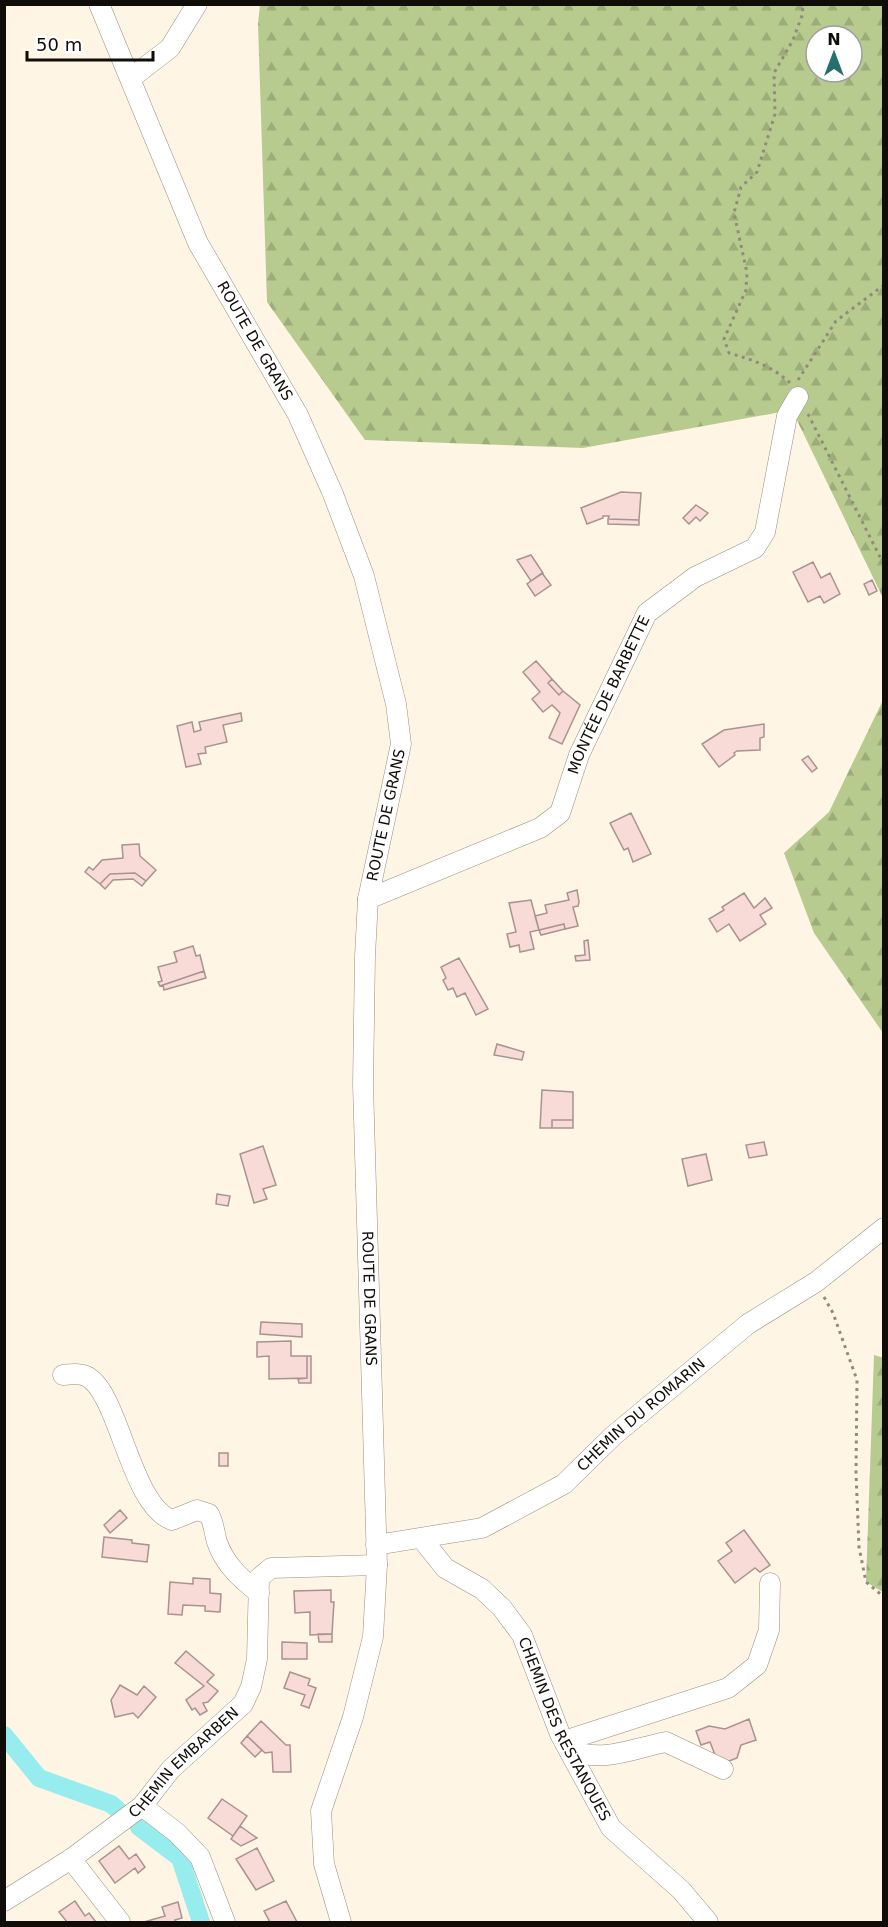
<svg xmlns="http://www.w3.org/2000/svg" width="888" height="1927" font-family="'DejaVu Sans',sans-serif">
<defs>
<pattern id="forest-firs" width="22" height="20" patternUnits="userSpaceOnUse" patternTransform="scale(1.5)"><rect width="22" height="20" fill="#b8cb8f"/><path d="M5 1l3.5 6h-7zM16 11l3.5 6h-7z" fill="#9dad7a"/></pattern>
</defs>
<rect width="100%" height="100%" fill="#fff5e4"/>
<!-- forest -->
<path fill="url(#forest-firs)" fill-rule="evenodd" d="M260,4L883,5V598L792,410L583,448L365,440L267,302L258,24ZM816,36H852V72H816Z
M883,700V1033L814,933L784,853L829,812Z
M874,1355L884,1358L883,1592L866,1582Z"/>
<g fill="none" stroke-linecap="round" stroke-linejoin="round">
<!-- canal -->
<path stroke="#97edee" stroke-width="18" d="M4,1735L39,1778L111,1804L117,1809
M139,1827L180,1858L201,1922"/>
</g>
<!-- building -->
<path fill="#f8dad7" stroke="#a89391" stroke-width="1.5" d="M621,492L641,493L639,520L608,519L609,516H603V518L587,524L581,508Z
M696,505L708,513L700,521L696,517L689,524L683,518Z
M608,519L639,520V525L608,524Z
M531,555L543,573L531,581L517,560Z
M813,562L821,578L830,573L840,594L824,603L820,596L808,602L793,572Z
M542,573L551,585L535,596L527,584Z
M872,580L877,591L869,595L864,584Z
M536,661L552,679L548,683L559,695L563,691L580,705L562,744L549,738L560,713L552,705L543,712L532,699L540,692L523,672Z
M552,679L563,691L559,695L548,683Z
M241,713L242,721L223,725L227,742L205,747L206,753L198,754L201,764L186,767L177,726L192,722L194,732L201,730L199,722Z
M764,724V737L760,738V750L737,751L734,753L735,755L719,767L702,744L724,730Z
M808,756L817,768L812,772L802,760Z
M631,813L651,854L633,862L628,848L624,850L610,823Z
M139,844L140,856L156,870L146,881L135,873L110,874L100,884L85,872L89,867L93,870L102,860L123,858L122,845Z
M135,873L146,881L142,886L133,879L113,880L105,889L100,884L110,874Z
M577,890L579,902L578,906L573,907L578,926L565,929L564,924L539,930L535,916L547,913L545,905L569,900L567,893Z
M744,893L754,908L765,898L772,908L760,915L766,924L740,941L729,924L717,932L709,919L724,910L722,907Z
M531,900L539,930L530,932L534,949L520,952L519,945L510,947L507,934L516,932L509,903Z
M564,924L565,929L541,935L539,930Z
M588,940L590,960L576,961L575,956L585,955L584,941Z
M193,946L196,956L200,955L204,971L160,986L158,982L162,981L158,967L177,962L174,952Z
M459,958L488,1009L476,1015L465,993L457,997L453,988L448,990L443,980L446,978L441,967Z
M204,971L206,978L164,990L163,985Z
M497,1044L524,1052L522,1060L494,1055Z
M542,1090L573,1092V1120H552V1128H540Z
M552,1120H573V1128H552Z
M764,1142L767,1155L749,1158L746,1145Z
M263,1146L276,1185L263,1189L267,1199L254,1203L240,1154Z
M706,1154L712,1180L688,1186L682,1159Z
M217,1194L230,1196L228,1206L216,1204Z
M261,1322L302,1324V1337L260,1334Z
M291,1341V1356H307V1378L269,1379V1356L257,1357V1342Z
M307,1356H311V1383H299L298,1379L307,1378Z
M219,1453H228V1466H219Z
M120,1510L127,1518L110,1533L104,1525Z
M744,1530L770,1565L760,1572L755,1568L735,1583L718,1561L732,1551L726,1543Z
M104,1537L132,1540V1543L149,1545L147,1562L102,1557Z
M193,1578L210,1579V1593L221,1594L220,1612L205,1611V1606L183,1605L182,1615L168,1614L170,1582L193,1584Z
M331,1590V1602H334L332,1634L310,1635V1612L295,1613L294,1591Z
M318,1634H332V1642H319Z
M282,1642L307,1643V1659H282Z
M186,1651L214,1675L207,1682L218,1691L208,1702L203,1703L207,1711L200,1715L195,1708L192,1710L186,1700L204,1686L175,1663Z
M290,1672L310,1679L308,1685L316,1688L309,1708L301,1705L305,1695L284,1688Z
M120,1685L137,1695L144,1686L156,1697L138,1718L133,1713L115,1717L111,1700Z
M749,1719L756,1740L741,1745L737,1758L719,1765L710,1742L701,1745L696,1731L709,1726L725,1729Z
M261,1721L286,1745H290L291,1772H273L272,1752L265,1753L247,1736Z
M247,1736L262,1750L255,1757L241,1743Z
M222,1799L247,1816L233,1836L208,1818Z
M240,1826L257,1838L241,1846L231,1839Z
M119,1846L129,1859L136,1854L145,1867L138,1873L135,1868L115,1883L99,1861Z
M257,1848L274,1881L256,1890L236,1859Z
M75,1901L85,1916L89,1913L96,1922H67L59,1912Z
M286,1901L297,1922H270L264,1911Z
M178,1902L182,1918L175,1920L176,1922H144L165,1916L162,1907Z"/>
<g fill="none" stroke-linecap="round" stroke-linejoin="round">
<!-- minor casing -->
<g stroke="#988f7f" stroke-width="21">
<g id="minor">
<path id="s1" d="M99,4L198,243L298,415L333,494L364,576L396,704L401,744L368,899L365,956L363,1084L377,1565L373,1637L353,1717L321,1811L324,1864L341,1922"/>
<path d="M131,78L170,48L197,4"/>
<path id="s2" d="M368,899L540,828L560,813L579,755L647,613L695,577L755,548L765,532L787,416L798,397"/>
<path d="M63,1375C71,1374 79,1373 86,1376C119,1391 130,1505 172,1520L197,1510L209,1514C214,1523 214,1532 217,1542C225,1565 241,1579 259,1593"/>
<path id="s3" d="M422,1539L445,1568L482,1589L502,1608L522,1635L560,1734L611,1828L681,1890L708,1922"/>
<path id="s4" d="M376,1545L482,1528L564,1484L613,1436L748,1324L816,1282L884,1228"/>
<path d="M564,1741L728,1688L757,1665L769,1630L770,1583"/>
<path d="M569,1750C605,1763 630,1749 666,1742L723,1769"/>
<path d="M142,1806L177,1833L200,1857L225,1922"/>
<path d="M71,1859L120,1922"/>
<path id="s5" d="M4,1901L71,1859L142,1806L171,1769L243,1704L251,1687L257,1659L259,1578L271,1568L377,1565"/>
</g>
</g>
<!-- path -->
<path stroke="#928a7f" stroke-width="3" stroke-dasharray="3 4.5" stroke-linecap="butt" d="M798,380L836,321L884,285
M790,383C772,366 753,360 729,353L724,339L746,290L747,273L734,213L741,187L757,172L775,114L774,73L793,40L803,13L802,4
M808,414L884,565
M824,1297L833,1313L857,1380L856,1473L859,1547L866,1582L884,1597"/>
<!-- minor -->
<use href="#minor" stroke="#fff" stroke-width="20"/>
</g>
<g text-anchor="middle" stroke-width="4.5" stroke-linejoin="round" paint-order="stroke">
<!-- street labels -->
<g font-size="15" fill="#100c07" stroke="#fff">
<text dy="5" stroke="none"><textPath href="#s1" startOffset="372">ROUTE DE GRANS</textPath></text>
<text dy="5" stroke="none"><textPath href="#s2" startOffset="339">MONTÉE DE BARBETTE</textPath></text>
<text transform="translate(386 815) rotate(-78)" y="5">ROUTE DE GRANS</text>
<text dy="5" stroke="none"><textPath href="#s1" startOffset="1362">ROUTE DE GRANS</textPath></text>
<text dy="5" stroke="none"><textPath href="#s4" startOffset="304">CHEMIN DU ROMARIN</textPath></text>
<text dy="5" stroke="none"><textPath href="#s3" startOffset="244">CHEMIN DES RESTANQUES</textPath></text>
<text dy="5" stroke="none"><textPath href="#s5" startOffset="228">CHEMIN EMBARBEN</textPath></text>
</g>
</g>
<!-- border -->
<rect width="888" height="1927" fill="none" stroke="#100c07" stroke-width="12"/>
<!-- north arrow -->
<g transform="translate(834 54)"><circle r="28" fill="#ffffff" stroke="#9f9e9c" stroke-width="1.5"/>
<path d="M0-4.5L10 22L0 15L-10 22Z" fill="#25706c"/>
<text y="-9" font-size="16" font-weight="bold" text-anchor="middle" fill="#100c07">N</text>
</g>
<!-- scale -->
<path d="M27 51v9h126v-9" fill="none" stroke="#100c07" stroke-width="3"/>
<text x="36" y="51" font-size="18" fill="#100c07" stroke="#ffffff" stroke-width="4.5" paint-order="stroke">50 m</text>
</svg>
